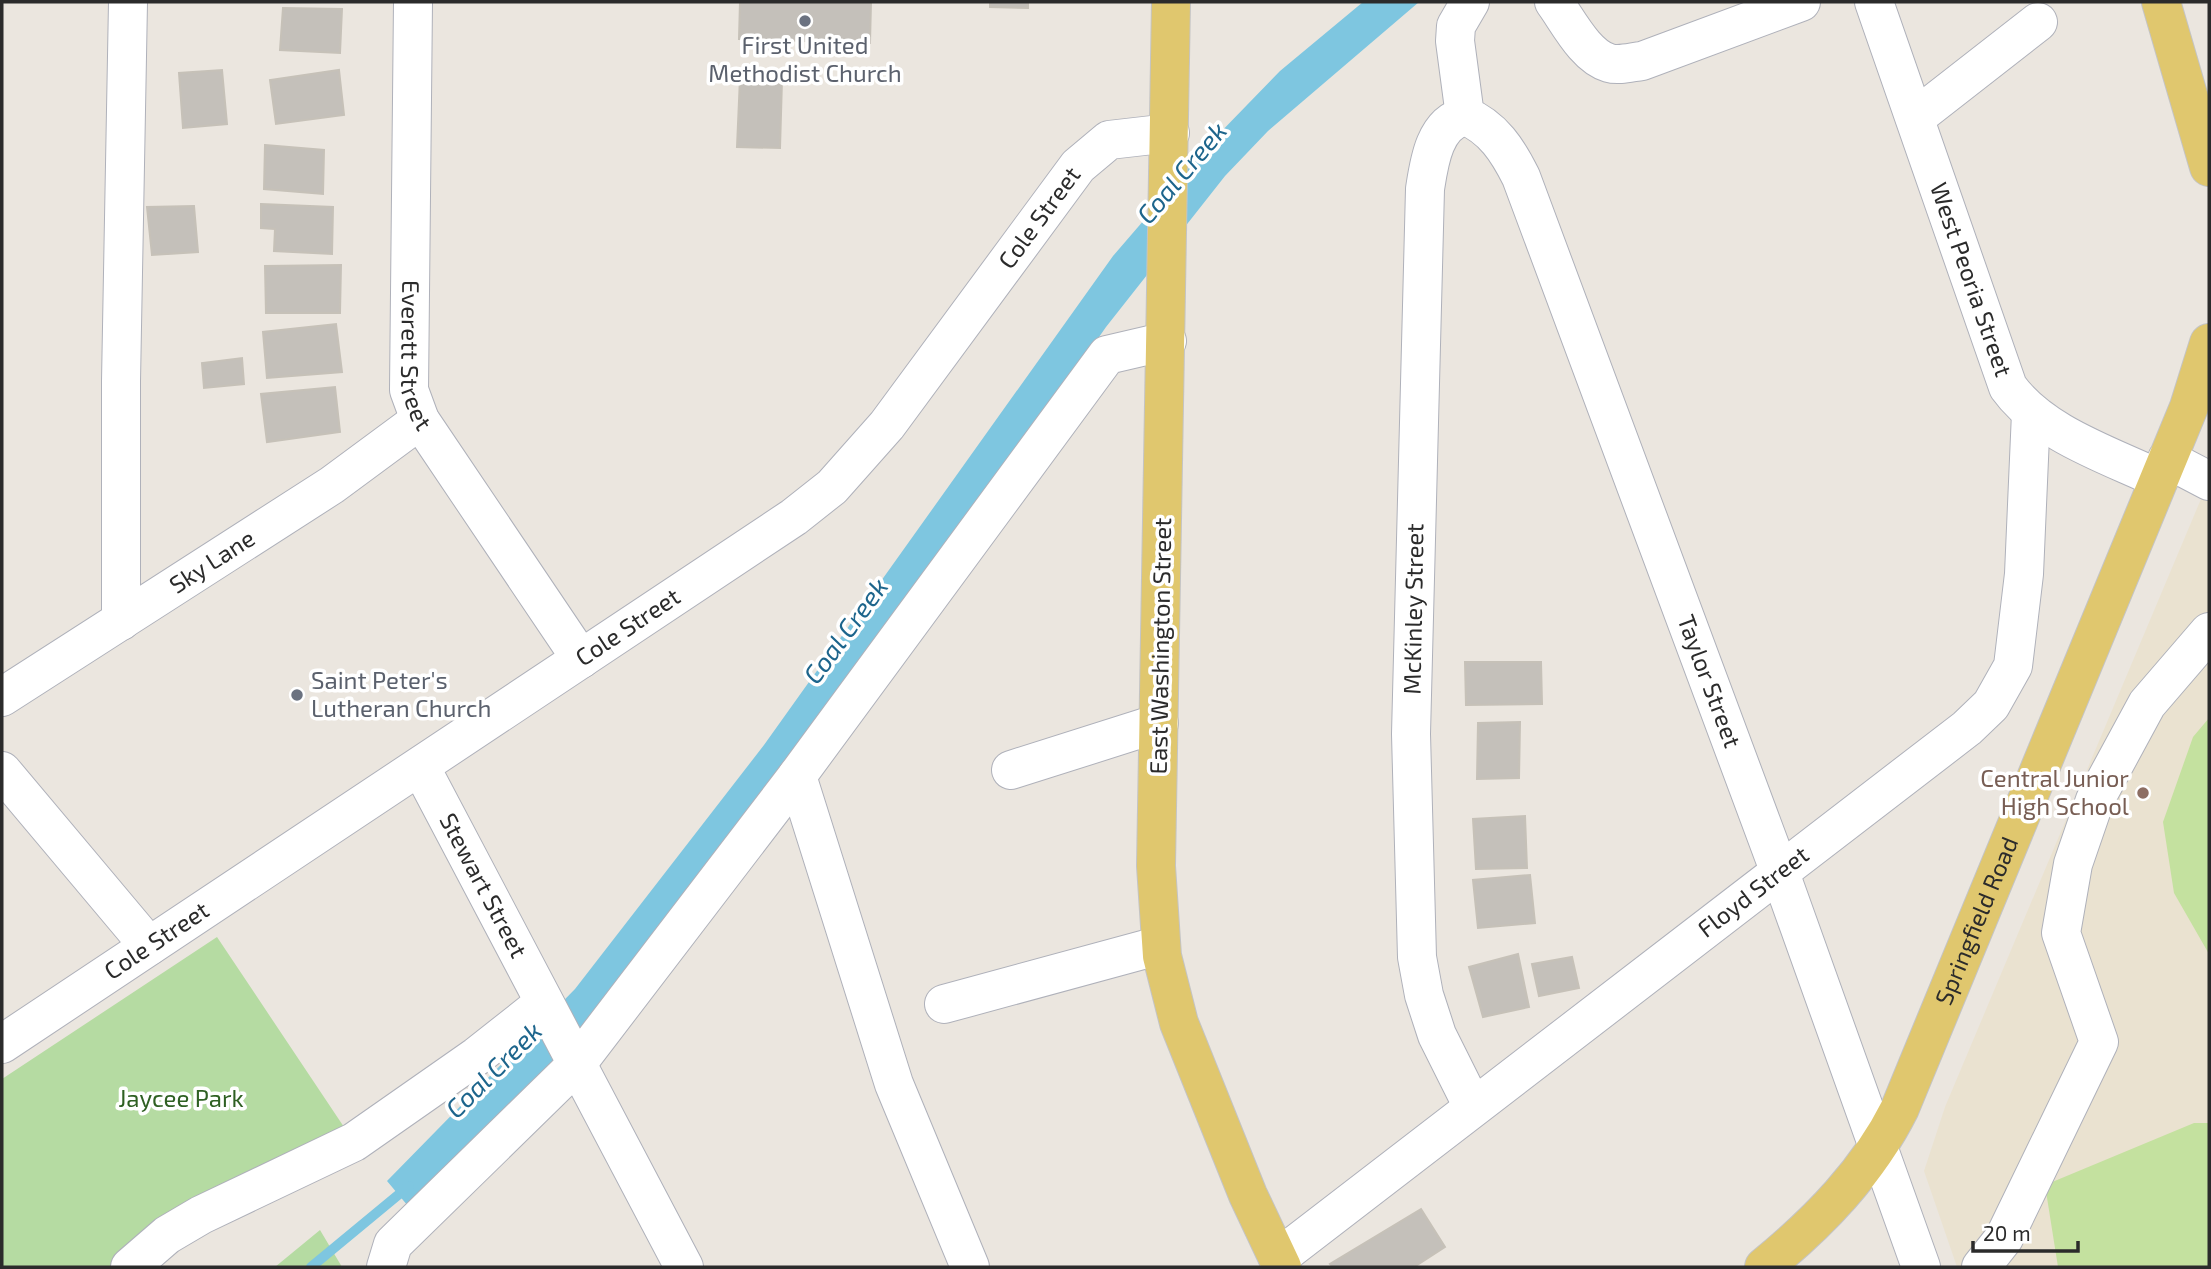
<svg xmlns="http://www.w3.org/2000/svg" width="2211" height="1269" font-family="'Exo 2',sans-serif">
<rect width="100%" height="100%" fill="#ebe6df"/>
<!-- education -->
<path fill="#eae2d0" d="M2209,480V1267H1957L1924,1171L1945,1107Z"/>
<!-- green -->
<path fill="#b5dba2" d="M217,937L354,1142L130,1267H2V1079Z
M320,1230L342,1267H275Z"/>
<!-- pitch -->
<path fill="#c4e19f" d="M2209,718V954L2174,893L2163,822L2193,737Z
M2194,1123H2209V1267H2058L2045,1185Z"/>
<!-- water -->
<path fill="#7ec6e0" d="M1363,2H1419L1268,131L1225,176L1106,327L877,655L545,1072L408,1206L387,1181L575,989L764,745L1113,256L1213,140L1280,71Z"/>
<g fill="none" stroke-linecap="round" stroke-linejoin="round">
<!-- stream -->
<path stroke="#7ec6e0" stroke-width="10" d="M311,1267L409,1186"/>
</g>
<!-- building -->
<path fill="#c4c0ba" stroke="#c6c1b8" stroke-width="2" d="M740,2H871L870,43L739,39Z
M990,2H1028V8L990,7Z
M283,8L342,9L340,53L280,50Z
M222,70L227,124L183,128L179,73Z
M339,70L344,115L276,124L270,80Z
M740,78L782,80L780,148L737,147Z
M265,145L324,150L323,194L264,189Z
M261,204L333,207L332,254L274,251L275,229L261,228Z
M194,206L198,252L152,255L147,207Z
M341,265L340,313H266L265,266Z
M336,324L342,372L267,378L263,332Z
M242,358L244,384L204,388L202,363Z
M335,387L340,432L267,442L261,394Z
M1465,662H1541L1542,704L1466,705Z
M1520,722L1519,778L1477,779L1478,723Z
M1525,816L1527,868L1476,869L1473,819Z
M1530,875L1535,923L1478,928L1473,880Z
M1518,954L1529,1007L1483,1017L1469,967Z
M1572,957L1579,988L1539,996L1532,964Z
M1421,1209L1445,1247L1414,1267H1333L1330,1264Z"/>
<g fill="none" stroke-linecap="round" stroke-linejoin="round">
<!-- minor casing -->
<g stroke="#afb1ba" stroke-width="40">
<g id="minor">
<path id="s1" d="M413,2L409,390L420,420L581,659"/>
<path d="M1554,2C1568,21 1585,56 1609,63C1619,66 1632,62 1642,61L1801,2"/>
<path id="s2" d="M1874,2L2008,387C2042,434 2109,455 2159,479"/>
<path id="s3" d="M1465,116C1493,127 1508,151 1521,177L1779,870L1921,1267"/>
<path d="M1465,116C1434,123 1429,163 1425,189L1411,734L1417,957L1424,995L1437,1035L1473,1107"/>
<path d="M1465,116L1455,41L1456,26L1470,2"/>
<path d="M1915,118L2038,22"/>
<path d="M2167,459L2209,481"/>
<path d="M121,621V381L128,2"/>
<path id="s4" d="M2,697L332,485L420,420"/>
<path id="s5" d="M421,768L684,1267"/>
<path d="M1011,770L1159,723"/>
<path d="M2,771L149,946"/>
<path d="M797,776L894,1084L970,1267"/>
<path d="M944,1004L1161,945"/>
<path id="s6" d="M2,1044L794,517L832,487L887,425L1078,166L1109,140L1170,133"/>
<path id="s7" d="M1278,1258L1967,728L1991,705L2013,666L2024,574L2031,413"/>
<path d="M130,1267L167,1235L201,1215L354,1142L477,1056L544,1003"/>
<path d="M386,1267L393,1244L576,1065L797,776L1107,355L1167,341"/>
<path d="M1981,1267L2004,1238L2099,1042L2061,933L2073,864L2095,800L2147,704L2209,632"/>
</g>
</g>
<!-- major casing -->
<g stroke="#c4c4c4" stroke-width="40">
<g id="major">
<path d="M1171,2L1156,866L1162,956L1179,1023L1248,1195L1282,1267"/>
<path d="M2161,2L2209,167"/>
<path id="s8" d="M1764,1267C1819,1222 1868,1172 1900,1108L2189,407L2209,343"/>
</g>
</g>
<!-- minor -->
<use href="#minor" stroke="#fff" stroke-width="38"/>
<!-- major -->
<use href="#major" stroke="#e0c76e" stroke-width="38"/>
</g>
<!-- markers -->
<g fill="#6b7280" stroke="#fff" stroke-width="2.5">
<circle cx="805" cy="21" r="7"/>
<circle cx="297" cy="695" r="7"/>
</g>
<circle fill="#8d6e63" stroke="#fff" stroke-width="2.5" cx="2143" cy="793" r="7"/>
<g text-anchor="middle" stroke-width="7" stroke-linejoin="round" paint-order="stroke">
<!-- worship labels -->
<g font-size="24" fill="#5b616d" stroke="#fff">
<text x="805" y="54">First United<tspan x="805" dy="28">Methodist Church</tspan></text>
<text x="311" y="689" text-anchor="start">Saint Peter's<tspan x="311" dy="28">Lutheran Church</tspan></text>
</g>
<!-- street labels -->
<g font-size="24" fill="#2b2b2b" stroke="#fff">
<text dy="8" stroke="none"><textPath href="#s6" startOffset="1340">Cole Street</textPath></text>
<text dy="8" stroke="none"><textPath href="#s2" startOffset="294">West Peoria Street</textPath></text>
<text dy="8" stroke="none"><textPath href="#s1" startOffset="354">Everett Street</textPath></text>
<text dy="8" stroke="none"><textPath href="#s4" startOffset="250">Sky Lane</textPath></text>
<text transform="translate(1414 609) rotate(-89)" y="8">McKinley Street</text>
<text dy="8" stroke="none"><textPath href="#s6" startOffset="752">Cole Street</textPath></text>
<text transform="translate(1161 646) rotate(-89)" y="8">East Washington Street</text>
<text dy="8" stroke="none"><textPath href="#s3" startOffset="623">Taylor Street</textPath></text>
<text dy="8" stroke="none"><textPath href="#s5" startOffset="133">Stewart Street</textPath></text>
<text dy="8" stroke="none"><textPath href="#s7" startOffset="600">Floyd Street</textPath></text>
<text dy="8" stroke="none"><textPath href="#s8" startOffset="413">Springfield Road</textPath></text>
<text dy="8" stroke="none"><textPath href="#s6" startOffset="186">Cole Street</textPath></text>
</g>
<!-- education labels -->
<g font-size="24" fill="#785e54" stroke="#fff" text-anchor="end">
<text x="2129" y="787">Central Junior<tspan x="2129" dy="28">High School</tspan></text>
</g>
<!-- park labels -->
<g font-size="24" fill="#2f6023" stroke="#fff">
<text x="181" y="1107">Jaycee Park</text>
</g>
<!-- water labels -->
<g font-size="26" font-style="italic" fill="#1d658c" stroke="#fff">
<text transform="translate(1182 173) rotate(-50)" y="9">Coal Creek</text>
<text transform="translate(846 631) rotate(-54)" y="9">Coal Creek</text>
<text transform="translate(494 1070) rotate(-45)" y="9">Coal Creek</text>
</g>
</g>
<!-- border -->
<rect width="2211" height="1269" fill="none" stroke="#2b2b2b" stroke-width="7"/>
<!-- scale -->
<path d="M1973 1241v10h105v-10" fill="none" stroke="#2b2b2b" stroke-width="3.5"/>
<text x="1983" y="1241" font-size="21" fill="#2b2b2b" stroke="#ffffff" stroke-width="5" paint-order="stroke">20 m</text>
</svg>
